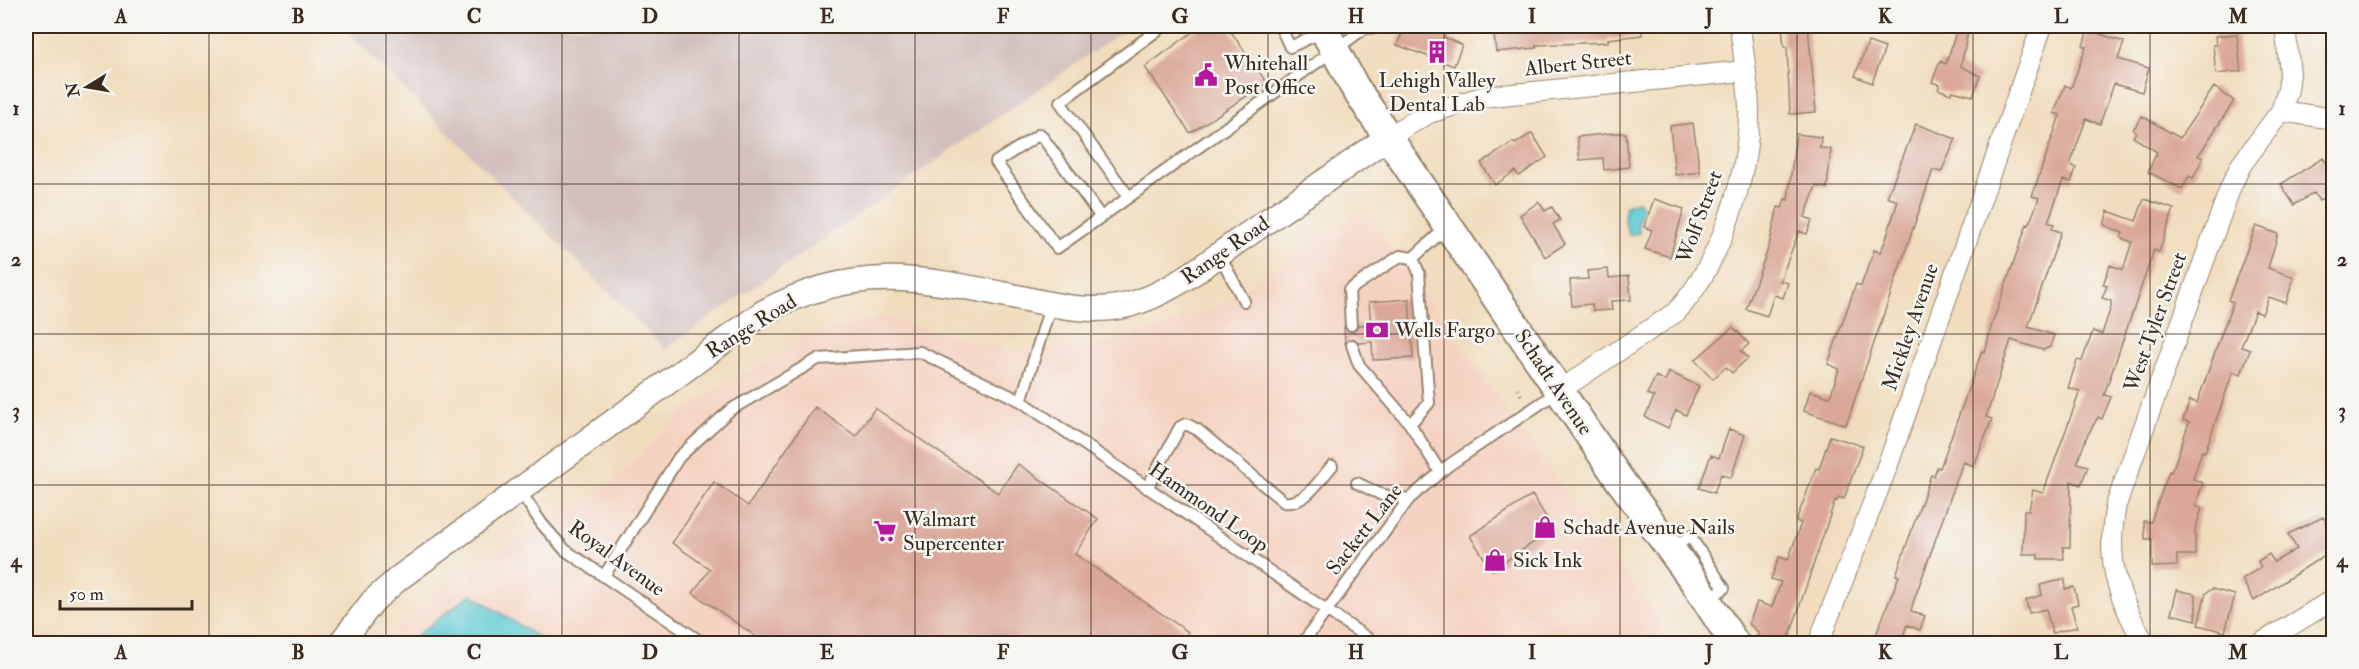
<svg xmlns="http://www.w3.org/2000/svg" width="2359" height="669" font-family="'IM FELL Double Pica',serif">
<rect width="100%" height="100%" fill="#f6f6f2"/>
<filter id="ink" filterUnits="userSpaceOnUse"><feTurbulence type="fractalNoise" baseFrequency=".0167" numOctaves="2"/><feDisplacementMap in="SourceGraphic" scale="12" xChannelSelector="R" yChannelSelector="G"/><feConvolveMatrix kernelMatrix="1 2 1 2 8 2 1 2 1" color-interpolation-filters="sRGB"/></filter>
<filter id="wash" filterUnits="userSpaceOnUse"><feTurbulence type="fractalNoise" baseFrequency=".008" numOctaves="4" result="noise"/><feDisplacementMap in="SourceGraphic" scale="24" xChannelSelector="R" yChannelSelector="G"/><feGaussianBlur stdDeviation="1.35" result="paint"/><feColorMatrix in="noise" values="0 0 0 0 0 0 0 0 0 0 0 0 0 0 0 0 0 1.4 0 .05"/><feComposite in="paint" operator="in"/></filter>
<g filter="url(#wash)">
<rect width="100%" height="100%" fill="#f1ddbe"/>
<!-- built -->
<path fill="#f5d3c2" d="M1364,210L1675,643L383,644L396,626L468,569L610,485L685,409L811,334L883,317L1009,351L1106,344L1213,309Z"/>
<!-- industrial -->
<path fill="#d1c0bd" d="M341,26H1130L665,349Z"/>
<!-- water -->
<path fill="#5dcad4" stroke="#4c7a79" stroke-width="1.5" d="M1638,201L1643,208L1638,222L1639,233L1629,235L1624,219L1626,205Z
M471,594L547,643H407Z"/>
<g id="blocks">
<!-- building -->
<path fill="#daa798" d="M1201,26H1227L1267,83L1190,133L1145,67Z
M1405,26H1419L1429,30L1431,26H1448L1444,37L1462,45L1454,66L1397,45Z
M1493,26H1642V35L1608,39V42L1536,45V48L1496,52Z
M1782,26H1808L1816,112L1790,114L1787,47H1784Z
M1958,26H1969L1961,66L1980,76L1973,96L1952,91L1951,94L1938,89L1940,85L1932,82L1940,61L1946,64Z
M2088,30L2124,42L2118,59L2149,68L2142,92L2114,84L2100,124L2086,119L2070,165L2076,168L2071,182L2063,180L2048,222L2054,224L2052,229L2061,232L2028,327L2054,335L2050,347L2043,350L2011,340L1986,417L1992,419L1974,466L1963,462L1914,600L1911,611L1925,616L1920,630L1907,625L1900,644H1884L1874,640L1899,576L1896,575L1931,475L1934,476L1937,467L1940,468L1982,351L1985,352L1992,324L2027,224L2029,225L2039,198L2032,196L2060,115L2054,113L2065,85L2071,88L2086,47L2083,46Z
M2237,34L2241,71L2216,74L2213,45H2216L2215,36Z
M1868,42L1885,48L1872,83L1855,76Z
M2214,87L2234,101L2198,156L2203,158L2193,178L2189,176L2182,189L2148,172L2157,152L2133,137L2136,132L2133,130L2142,116L2180,138Z
M1693,123L1700,172L1675,175L1670,126Z
M1916,124L1956,139L1941,172L1933,170L1846,425L1804,411L1810,391L1830,397L1839,369L1828,364L1856,284L1861,286L1874,250L1880,252L1885,242L1898,201L1887,197Z
M1532,133L1547,157L1519,176L1515,171L1495,185L1481,163L1513,142L1515,144Z
M1615,133H1626L1629,167L1604,170L1603,158L1580,160L1577,137Z
M1796,134L1821,137L1820,148L1831,149L1827,188L1816,186L1805,217L1812,220L1807,234L1799,231L1780,281L1788,283L1783,298L1774,295L1767,316L1746,309L1769,246L1778,207L1782,208L1785,199L1788,200Z
M2323,158L2334,175V179L2328,182L2334,192L2319,201L2314,193L2294,205L2281,184Z
M1654,199L1684,209L1670,257L1645,249L1652,230L1644,227Z
M2144,199L2174,209L2159,252L2154,250L2104,395L2111,397L2102,419L2098,417L2087,436L2077,463L2088,466L2081,485L2071,481L2070,547H2063L2064,559H2038V554H2023L2024,510H2029L2033,490L2043,493L2080,391L2068,388L2077,360L2082,361L2093,331L2102,334L2111,307V301L2102,298L2107,286L2103,285L2110,265L2123,270L2132,242L2121,238L2123,233L2104,225L2108,211L2136,221Z
M1539,202L1545,211L1552,207L1560,220L1553,224L1565,244L1545,257L1520,215Z
M2256,226L2278,234L2268,268L2294,277L2286,303L2269,297L2262,314L2255,311L2241,347L2250,350L2241,374L2233,372L2205,452L2202,451L2193,479L2203,483L2195,506L2202,508L2195,530V555H2177V566L2152,567V539H2145L2144,521L2151,522L2169,471L2171,472L2175,463L2189,422L2183,420L2190,400L2197,403L2233,302L2228,300Z
M1608,269L1609,278L1629,276L1631,300L1611,301L1612,310L1593,311L1592,304L1572,306L1570,280L1588,279L1587,271Z
M1409,299L1413,358L1373,360L1372,342L1359,343L1353,338L1345,343L1344,327L1352,332L1358,325H1371L1369,302Z
M1733,327L1749,344L1741,351L1748,358L1732,373L1726,367L1713,379L1695,360Z
M1669,372L1699,386L1686,415L1676,410L1668,428L1645,417L1654,397L1647,394L1656,376L1665,381Z
M815,407L856,436L875,408L998,493L1018,464L1098,519L1075,554L1188,632L1180,644H767L693,593L710,569L672,543L714,482L748,506Z
M1729,429L1745,435L1731,478L1721,474L1714,493L1699,488L1711,455L1719,458Z
M1830,436L1863,446L1844,499L1839,497L1837,501L1835,500L1787,644H1751L1759,633L1749,624L1757,602L1772,607L1781,582L1771,579L1779,557L1788,560L1801,523L1796,521L1816,468L1819,469Z
M1532,495L1554,529L1492,570L1470,536Z
M2323,517L2334,535V549L2254,601L2242,579L2261,567L2258,561L2269,554L2274,562L2297,549L2288,534Z
M2065,579V589L2074,587L2078,604L2071,606L2077,627L2052,633L2046,609L2029,613L2026,600L2042,595L2040,585Z
M2212,589L2235,595L2225,632L2198,625L2206,593Z
M2177,590L2196,594V620L2171,614Z"/>
</g>
</g>
<g filter="url(#ink)">
<use href="#blocks" fill-opacity="0" stroke="#96846e" stroke-width="1.5"/>
<g fill="none" stroke-linecap="round" stroke-linejoin="round">
<!-- service casing -->
<g stroke="#96846e" stroke-width="14">
<path id="service" d="M1280,26L1290,47L1322,32
M1129,197L1060,102L1163,26
M1101,217L1040,134L996,162L1057,248L1101,217L1365,28L1386,26
M1219,254L1244,301
M1351,325L1349,290L1400,256L1413,258L1448,226
M1352,345L1359,365L1410,424L1440,472
M1021,401L1050,307
M1410,424L1429,403L1419,273L1413,258
M1357,483L1382,495L1409,499
M1147,488L1180,427L1186,424L1198,430L1284,502C1306,505 1319,480 1332,466
M520,491L542,524L565,550L704,644
M1673,549L1690,536L1724,588L1708,601
M604,576L679,457L730,410L818,359L920,352L1021,401L1376,644
M1302,644L1409,499L1449,465L1559,391"/>
</g>
<!-- minor casing -->
<g stroke="#96846e" stroke-width="22">
<path id="minor" d="M2281,111L2334,119
M1388,137L1429,113L1482,97L1745,71
M1559,391L1676,312C1719,267 1749,175 1749,113C1749,84 1743,54 1740,26
M1818,644L1887,467L2042,26
M2145,644C2117,596 2105,560 2116,505L2231,186L2241,165L2281,111L2288,90L2290,73L2285,26
M2260,644L2334,599"/>
</g>
<!-- tertiary casing -->
<g stroke="#96846e" stroke-width="27">
<path id="tertiary" d="M340,644L373,601L399,578L764,312C852,264 918,277 1012,296C1051,304 1088,315 1128,305C1170,294 1204,265 1238,241C1288,207 1338,172 1388,137"/>
</g>
<!-- secondary casing -->
<g stroke="#96846e" stroke-width="32">
<path id="secondary" d="M1322,26L1354,86L1388,137L1619,479L1694,581L1735,644"/>
</g>
<!-- path -->
<path stroke="#96846e" stroke-width="3" stroke-dasharray="1.5 4.5" stroke-linecap="butt" d="M1517,389L1523,398"/>
<!-- service -->
<use href="#service" stroke="#fff" stroke-width="10"/>
<!-- minor -->
<use href="#minor" stroke="#fff" stroke-width="20"/>
<!-- tertiary -->
<use href="#tertiary" stroke="#fff" stroke-width="24"/>
<!-- secondary -->
<use href="#secondary" stroke="#fff" stroke-width="28"/>
</g>
</g>
<!-- grid -->
<path fill="none" stroke="#3b2a1e" stroke-width="1.5" stroke-opacity="0.55" d="M209,26V644M386,26V644M562,26V644M739,26V644M915,26V644M1091,26V644M1268,26V644M1444,26V644M1620,26V644M1797,26V644M1973,26V644M2150,26V644M26,184H2334M26,334H2334M26,485H2334"/>
<!-- icons -->
<defs>
<g id="building-bare" transform="scale(1.8)"><path d="M-4-6H4V6H1V3H-1V6H-4ZM-2.5-4.3h1.7v1.8h-1.7ZM.8-4.3h1.7v1.8H.8ZM-2.5-1h1.7V.8h-1.7ZM.8-1h1.7V.8H.8Z" fill="#b5179e" stroke="#f6f6f2" stroke-width="2.5" paint-order="stroke"/></g>
<g id="civic-bare" transform="scale(1.8)"><path d="M-.6-6.5H3V-4.5H.6V-3L4-1V1h2V6H-6V1h2V-1L-.6-3ZM-1.2 2.5V6h2.4V2.5Z" fill="#b5179e" stroke="#f6f6f2" stroke-width="2.5" paint-order="stroke"/></g>
<g id="bank-bare" transform="scale(1.8)"><path d="M-6-4H6V4H-6ZM0-2.3a2.3 2.3 0 1 0 0 4.6a2.3 2.3 0 1 0 0-4.6Z" fill="#b5179e" stroke="#f6f6f2" stroke-width="2.5" paint-order="stroke"/></g>
<g id="shop-bare" transform="scale(1.8)"><path d="M-5-2.5h2.3a2.7 3.5 0 0 1 5.4 0H5L5.5 6h-11ZM-1.5-2.5h3a1.5 2.3 0 0 0-3 0Z" fill="#b5179e" stroke="#f6f6f2" stroke-width="2.5" paint-order="stroke"/></g>
<g id="supermarket-bare" transform="scale(1.8)"><path d="M-6-5.5h2.5l.6 2H6L4.5 2H-2.5L-4.4-4H-6ZM-1.5 3.2a1.3 1.3 0 1 0 .1 0ZM3 3.2a1.3 1.3 0 1 0 .1 0Z" fill="#b5179e" stroke="#f6f6f2" stroke-width="2.5" paint-order="stroke"/></g>
</defs>
<g fill-rule="evenodd">
<use href="#building-bare" x="1437" y="52"/>
<use href="#civic-bare" x="1206" y="75"/>
<use href="#bank-bare" x="1377" y="330"/>
<use href="#shop-bare" x="1545" y="527"/>
<use href="#supermarket-bare" x="885" y="531"/>
<use href="#shop-bare" x="1495" y="560"/>
</g>
<g text-anchor="middle" stroke-width="5" stroke-linejoin="round" paint-order="stroke">
<!-- poi labels -->
<g font-size="21" fill="#3b2a1e" stroke="#f6f6f2" text-anchor="start">
<text x="1224" y="70">Whitehall<tspan x="1224" dy="24">Post Office</tspan></text>
<text x="1437" y="87" text-anchor="middle">Lehigh Valley<tspan x="1437" dy="24">Dental Lab</tspan></text>
<text x="1395" y="337">Wells Fargo</text>
<text x="903" y="526">Walmart<tspan x="903" dy="24">Supercenter</tspan></text>
<text x="1563" y="534">Schadt Avenue Nails</text>
<text x="1513" y="567">Sick Ink</text>
</g>
<!-- street labels -->
<g font-size="21" fill="#3b2a1e" stroke="#f6f6f2">
<text transform="translate(1578 63) rotate(-6)" y="7">Albert Street</text>
<text transform="translate(1699 217) rotate(-70)" y="7">Wolf Street</text>
<text transform="translate(1225 250) rotate(-35)" y="7">Range Road</text>
<text transform="translate(2155 322) rotate(-70)" y="7">West Tyler Street</text>
<text transform="translate(751 326) rotate(-32)" y="7">Range Road</text>
<text transform="translate(1910 327) rotate(-71)" y="7">Mickley Avenue</text>
<text transform="translate(1554 382) rotate(56)" y="7">Schadt Avenue</text>
<text transform="translate(1209 507) rotate(35)" y="7">Hammond Loop</text>
<text transform="translate(1364 529) rotate(-52)" y="7">Sackett Lane</text>
<text transform="translate(617 558) rotate(36)" y="7">Royal Avenue</text>
</g>
</g>
<!-- margin -->
<rect width="2359" height="669" fill="none" stroke="#f6f6f2" stroke-width="66"/>
<!-- north arrow -->
<g transform="translate(87 87) rotate(259)" stroke="#f6f6f2" stroke-width="4.5" paint-order="stroke">
<path d="M0-4.5L10 22L0 15L-10 22Z" fill="#3b2a1e"/>
<text y="-9" font-size="16" font-weight="bold" text-anchor="middle" fill="#3b2a1e">N</text>
</g>
<!-- scale -->
<path d="M60 600v9h132v-9" fill="none" stroke="#3b2a1e" stroke-width="3"/>
<text x="69" y="600" font-size="18" fill="#3b2a1e" stroke="#f6f6f2" stroke-width="4.5" paint-order="stroke">50 m</text>
<rect x="33" y="33" width="2293" height="603" fill="none" stroke="#3b2a1e" stroke-width="2"/>
<g font-size="20" text-anchor="middle" font-weight="bold" fill="#3b2a1e">
<text x="121" y="23">A</text>
<text x="298" y="23">B</text>
<text x="474" y="23">C</text>
<text x="650" y="23">D</text>
<text x="827" y="23">E</text>
<text x="1003" y="23">F</text>
<text x="1180" y="23">G</text>
<text x="1356" y="23">H</text>
<text x="1532" y="23">I</text>
<text x="1709" y="23">J</text>
<text x="1885" y="23">K</text>
<text x="2061" y="23">L</text>
<text x="2238" y="23">M</text>
<text x="16" y="115">1</text>
<text x="2342" y="115">1</text>
<text x="16" y="266">2</text>
<text x="2342" y="266">2</text>
<text x="16" y="417">3</text>
<text x="2342" y="417">3</text>
<text x="16" y="567">4</text>
<text x="2342" y="567">4</text>
<text x="121" y="659">A</text>
<text x="298" y="659">B</text>
<text x="474" y="659">C</text>
<text x="650" y="659">D</text>
<text x="827" y="659">E</text>
<text x="1003" y="659">F</text>
<text x="1180" y="659">G</text>
<text x="1356" y="659">H</text>
<text x="1532" y="659">I</text>
<text x="1709" y="659">J</text>
<text x="1885" y="659">K</text>
<text x="2061" y="659">L</text>
<text x="2238" y="659">M</text>
</g>
</svg>
